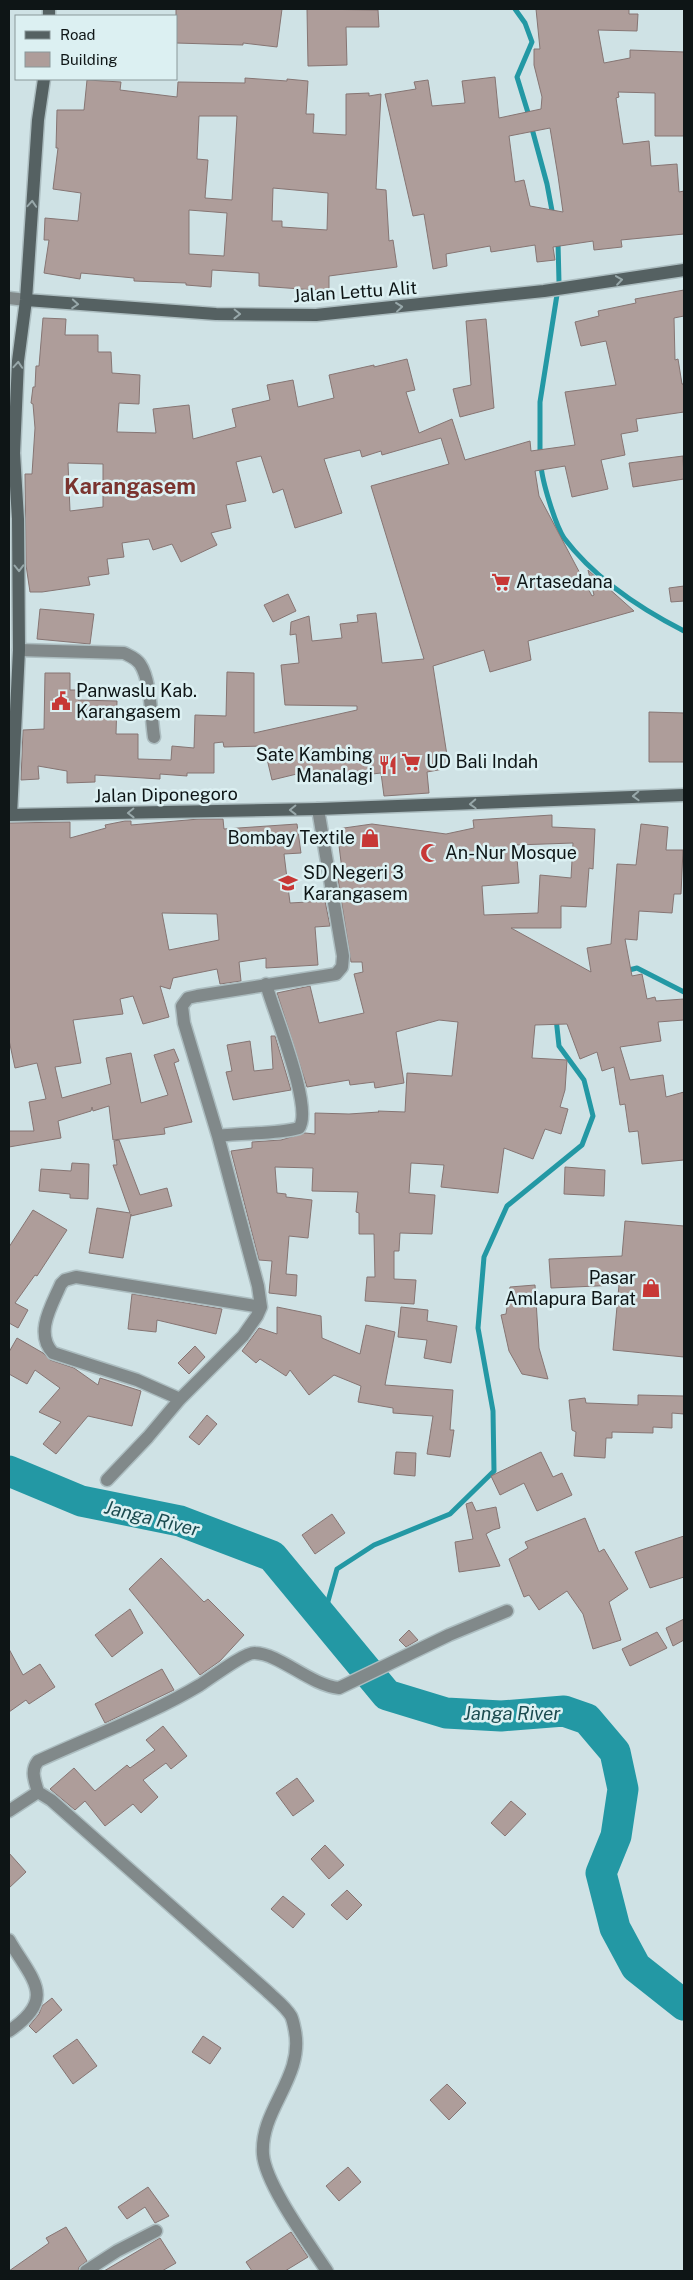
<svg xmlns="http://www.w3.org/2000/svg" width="693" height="2280" font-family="'Public Sans',sans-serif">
<rect width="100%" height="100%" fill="#cfe2e5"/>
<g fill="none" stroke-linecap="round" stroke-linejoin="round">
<!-- stream -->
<path stroke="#2398a4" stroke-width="5" d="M515,9L525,23L532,42L517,77L529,116
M531,125L547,184L553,216
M540,456V402L559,282L558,242
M541,465C542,481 555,524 564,538C595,579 639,608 684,631
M625,971L637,968L684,992
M323,1619L337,1569L374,1545L450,1514L494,1471L493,1411L478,1328L484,1257L507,1206L582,1145L593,1116L584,1080L559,1046L556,1018"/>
<!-- river -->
<path stroke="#2398a4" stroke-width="31" d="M9,1471L81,1501L180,1521L272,1556L387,1695L446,1713L501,1716L564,1711L587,1719L615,1752L623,1789L616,1836L601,1873L615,1928L636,1967L684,2005"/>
</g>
<!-- building -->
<path fill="#ae9d9a" stroke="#867573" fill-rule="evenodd" d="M176,9H282L277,47L243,43V45L176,43Z
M307,9L378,10L379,27H346L347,65L308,66Z
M536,9H629V14H638L637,31L598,30L604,63L630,58V50L684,52V136H655V93L618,92L619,97L616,98L623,144L649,141L651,166L677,164L679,192L684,191V234L621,240L622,247L594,250L593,241L553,247L555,260L537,262L535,245L491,252L490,246L446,254L447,266L433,269L424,214L413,216L385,94L416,89L414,82L428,80L432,106L465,103L462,81L495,77L499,118L541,109L542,97L534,65V49H540ZM550,128L558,176L563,212L530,206L524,180L515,182L509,136Z
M245,78L287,81V79L308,81L306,114H314L313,133L346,135V94L369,93V96L381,94L376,189L386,190L389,241L393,240L397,267L329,276V291L259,286V273L212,270L211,287L186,285V283L134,281V278L81,273L80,279L44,273L49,240H44L45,218L78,221L81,193L53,189L58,148H56L57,110H84L87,80L121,82L120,90L177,97L178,82L245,83ZM199,116H237L232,200L205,198L208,160L197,159ZM273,188L328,193L327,230L282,227V221H272ZM189,210L227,213L224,256L189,254Z
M684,290V316L674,318L675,360L678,359L682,384H684V412L636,419L638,431L621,434L625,455L601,460L608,489L572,497L565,466L535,471L539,496L592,596L594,595L588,570L634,611L528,641L531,660L490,672L484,650L433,666L449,768L427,772L429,793L384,796L381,773L337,778V775L306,776L305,772L272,780L264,746L224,747L223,742L214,743V773H187V776L160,774V779L95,775V782L67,783V771L38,766L39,779L21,780L23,730L44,729L45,673H70V690H78V700L117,701L116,734H138V759L171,760L172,746L194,748L195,715L226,716L227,672L254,673V733L357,710V706L285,705L281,665L299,663L296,634L290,635L291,622L309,616L312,641L342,638L340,624L358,622L357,615L376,613L382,663L424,659L371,486L449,464L441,438L382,455L381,451L362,457L360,450L324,459L342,513L295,528L283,489L273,493L261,456L236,462L246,501L226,505L231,528L211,533L217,545L181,562L172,544L153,550L149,539L122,543L124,557L107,559L109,574L88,577L90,585L42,592H30L26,565L25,474H32L35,428L33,404L31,403L33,387H35L36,366H39L43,318L66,319L65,335H98V352H111L112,373L140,375L139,404L119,403L117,432L156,433L153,409L189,405L193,439L236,427L232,409L270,400L267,385L293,380L298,407L334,398L329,375L374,365V367L407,359L415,390L406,392L419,433L452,419L465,460L530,441L531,451L575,445L565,392L616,385L606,341L581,346L575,322L599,316L598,311L636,303L635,299ZM68,463L103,464V507L70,511Z
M486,319L494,408L460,417L453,389L471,385L466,321Z
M683,456L684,479L633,487L629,463Z
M684,586V601L671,602L669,588Z
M288,594L296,611L273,622L264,605Z
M40,609L94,614L90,644L37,639Z
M649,712L684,713V762H649Z
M552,815V827L595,829L593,869L589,868L586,907L561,906V928H511L591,972L587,948L611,944L617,864L636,865L641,824L668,827L666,850H683L681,894H674L672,913L639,911L637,940L625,939L632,976L642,974L647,999L655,997L656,1001L684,999V1020L658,1022L661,1041L620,1047L630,1080L663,1075L666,1097L684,1092V1160L642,1164L638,1131L629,1132L625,1104L620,1105L614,1067L602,1071L597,1052L580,1059L567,1024L535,1025L532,1058L567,1060L565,1090L560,1107L568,1109L561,1134L545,1129L533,1159L504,1148L498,1193L441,1187L444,1165L411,1163L409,1193L435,1195L432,1234L400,1233L399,1251H394V1279L416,1280L414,1304L365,1301L367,1277H375L374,1234H359V1213L356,1212L358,1192L312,1191L313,1168L275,1167L277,1193L286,1194V1197L312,1200L308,1238L289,1236L286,1274L297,1275L296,1296L269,1293L272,1261L259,1260L231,1151L252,1148V1142L281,1140L305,1133L315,1134V1113L349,1114L379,1112L378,1111L405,1112L407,1073L452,1076L458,1022L439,1020L396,1032L404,1083L375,1088L374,1082L350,1085L349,1080L307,1087L277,993L310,986L319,1023L364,1013L354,974L363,972L362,962H351L338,879L343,878L337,829L372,824L446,834L474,828L473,820ZM573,843L571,878L540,875L538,913L484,915L482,886L519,883L516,845Z
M199,819H223L224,829L297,824L301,853L284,854L290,903L325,901L330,926L315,927L318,965L266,968V958L239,962L241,981L220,984L217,969L173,978L170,989L160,986L169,1017L143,1024L133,996L120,999L123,1014L73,1020L81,1063L55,1067L62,1098L111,1084L106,1058L131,1053L141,1103L168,1095L154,1055L174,1049L179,1061L174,1063L192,1122L164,1128L165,1134L113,1140L109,1106L93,1111L92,1107L91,1111L58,1121L61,1138L9,1147V1131H34L29,1102L46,1099L37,1063L15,1068L9,1040V823L70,822V838L106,828L105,825L125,821H131V825ZM162,913L217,914L219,940L169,950Z
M271,1036H275L291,1090L233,1100L226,1072L232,1071L227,1045L250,1041L254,1071L273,1069Z
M119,1140L140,1195L167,1188L172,1206L131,1216V1214L123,1258L89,1253L97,1208L130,1213L113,1165H117L114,1141Z
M72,1163L89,1164L88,1199L70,1198V1194L39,1191L41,1169L71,1171Z
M565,1167L605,1170L604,1196L564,1194Z
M33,1210L67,1230L37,1276L35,1275L15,1303L28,1310L18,1328L9,1323V1247Z
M625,1221L684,1226V1357L613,1350L619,1285L551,1288L549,1259L622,1256Z
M535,1285L539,1348L548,1379L522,1374L509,1351L501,1315L506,1314L510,1287Z
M132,1294L222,1309L216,1334L157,1320L156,1332L128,1329Z
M277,1307L321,1316L322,1338L360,1354L366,1325L395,1332L385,1385L453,1390L450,1430H454L450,1457L427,1454L433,1416L393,1413V1408L358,1402L361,1386L334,1375L309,1395L290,1370L286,1376L260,1359L256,1363L242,1351L259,1328L277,1334Z
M401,1307L428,1310L427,1321L457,1326L451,1363L424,1358L427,1340L398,1337Z
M17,1338L43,1353L50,1360L74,1368L98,1385L100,1378L141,1391L132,1426L88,1416L56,1454L43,1444L61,1422L39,1412L60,1388L35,1370L27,1384L9,1374V1352Z
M195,1346L205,1357L189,1374L178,1363Z
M638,1395L684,1396V1414L672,1413V1428L653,1427V1433L612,1432V1438H606L605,1458L574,1456L576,1432L572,1430L569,1400L585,1398L586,1403L638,1405Z
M207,1415L217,1424L199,1445L189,1437Z
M396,1452L416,1453L415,1476L394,1474Z
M541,1452L553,1477L562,1473L572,1495L537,1511L524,1483L500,1495L491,1476Z
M472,1502L476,1511L496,1507L500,1528L493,1530L486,1534L500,1566L459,1572L455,1542L473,1539L466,1504Z
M332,1514L345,1533L315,1554L302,1535Z
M585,1518L599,1552L604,1549L628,1589L609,1602L621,1640L593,1649L583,1614L567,1591L539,1610L529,1595L524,1597L509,1559L528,1548L525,1542Z
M684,1536V1577L650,1588L635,1552Z
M161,1558L204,1602L208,1599L244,1635L220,1661L200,1675L129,1589Z
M130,1609L143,1633L112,1657L95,1635Z
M684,1619V1640L673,1646L666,1628Z
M409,1630L418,1640L406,1647L399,1640Z
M657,1632L667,1648L630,1666L622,1649Z
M9,1649L23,1675L40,1664L55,1687L29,1704L26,1700L9,1712Z
M162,1669L174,1690L105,1723L95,1704Z
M163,1726L187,1756L171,1769L166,1763L143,1780L158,1797L141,1813L133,1804L105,1826L85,1801L75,1810L50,1789L74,1768L95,1791L127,1765L130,1768L155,1750L146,1740Z
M297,1778L314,1801L293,1816L276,1793Z
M511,1801L526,1814L505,1836L491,1823Z
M325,1845L344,1865L329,1879L311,1859Z
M9,1853L26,1872L9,1888Z
M347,1890L362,1905L347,1920L331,1905Z
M283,1896L305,1914L293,1928L271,1909Z
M52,1998L62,2010L36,2033L29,2026L39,2014L42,2006Z
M203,2036L221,2048L210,2064L192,2052Z
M77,2039L97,2066L73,2084L53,2056Z
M447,2084L466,2103L449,2120L430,2100Z
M348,2167L361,2182L339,2201L326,2186Z
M148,2187L169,2216L155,2223L145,2207L127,2219L118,2207Z
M66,2227L87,2261L79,2267L78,2271H9L49,2243L46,2238Z
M291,2232L308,2257L285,2271H252L246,2262Z
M160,2238L176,2263L162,2271H104Z"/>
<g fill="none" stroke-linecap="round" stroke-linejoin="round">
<!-- street casing -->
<g stroke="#acbdc0" stroke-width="15">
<path id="street" d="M9,298L26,300
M19,650L124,653C130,656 136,658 140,664C151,680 151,718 154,737
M218,1136C244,1132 274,1135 299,1128C314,1109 273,1010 266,984
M180,1399L137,1380L53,1353C34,1333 52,1305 61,1284L65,1280L76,1277L261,1307
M107,1480L148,1437L180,1399L243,1336L257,1316L261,1307L258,1286L218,1136L184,1023L182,1006L188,998L197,996L324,976L336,974L342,967L343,956L318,809
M38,1792L51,1800L267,1991C275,1999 285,2006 291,2016C293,2020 294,2026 295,2031C304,2078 260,2109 263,2154C265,2184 310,2245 327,2271
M9,1811L38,1792C35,1781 30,1771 38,1761C90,1737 152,1714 200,1685C211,1678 245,1652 255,1653C280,1654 310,1685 339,1688L449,1635L507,1611
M9,1940C32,1980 58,1998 9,2031
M86,2271L117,2251L156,2231"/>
</g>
<!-- secondary casing -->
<g stroke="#acbdc0" stroke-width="15">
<path id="secondary" d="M49,16V9
M26,300L216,314L316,315L544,291L684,270
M9,815L318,809L684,795
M11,815L19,650L18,519L14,453L18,361L26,300L38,120L44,79"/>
</g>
<!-- street -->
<use href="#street" stroke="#81898a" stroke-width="12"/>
<!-- secondary -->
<use href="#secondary" stroke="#556162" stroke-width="12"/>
</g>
<!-- one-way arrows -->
<defs><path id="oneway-chevron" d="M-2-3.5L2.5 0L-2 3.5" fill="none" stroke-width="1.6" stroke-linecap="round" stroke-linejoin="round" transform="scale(1.25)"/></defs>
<g stroke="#98a8aa">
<use href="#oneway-chevron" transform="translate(32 204) rotate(-86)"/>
<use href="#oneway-chevron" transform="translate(619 280) rotate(-8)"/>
<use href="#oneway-chevron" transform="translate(75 304) rotate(4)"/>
<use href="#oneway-chevron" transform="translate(399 307) rotate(-6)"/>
<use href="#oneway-chevron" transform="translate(237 314) rotate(1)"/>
<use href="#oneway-chevron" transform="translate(18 365) rotate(-86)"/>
<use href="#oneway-chevron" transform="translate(19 568) rotate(89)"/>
<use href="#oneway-chevron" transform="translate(636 796) rotate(178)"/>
<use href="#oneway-chevron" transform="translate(473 804) rotate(177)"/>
<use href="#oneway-chevron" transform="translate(293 810) rotate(179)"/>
<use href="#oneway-chevron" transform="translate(131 813) rotate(179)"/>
</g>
<!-- icons -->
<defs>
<g id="supermarket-bare" transform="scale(1.5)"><path d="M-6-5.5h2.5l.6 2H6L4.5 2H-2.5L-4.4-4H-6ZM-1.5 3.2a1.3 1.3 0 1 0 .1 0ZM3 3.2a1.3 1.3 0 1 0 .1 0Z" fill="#c73836" stroke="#dcf0f2" stroke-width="2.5" paint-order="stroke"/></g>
<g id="civic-bare" transform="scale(1.5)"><path d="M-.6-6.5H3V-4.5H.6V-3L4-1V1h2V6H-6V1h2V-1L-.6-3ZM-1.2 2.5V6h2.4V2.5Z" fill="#c73836" stroke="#dcf0f2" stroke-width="2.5" paint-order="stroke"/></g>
<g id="restaurant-bare" transform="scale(1.5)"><path d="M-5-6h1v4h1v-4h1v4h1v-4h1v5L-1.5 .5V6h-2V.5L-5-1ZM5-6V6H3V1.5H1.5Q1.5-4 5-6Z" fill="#c73836" stroke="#dcf0f2" stroke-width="2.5" paint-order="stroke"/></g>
<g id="shop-bare" transform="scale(1.5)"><path d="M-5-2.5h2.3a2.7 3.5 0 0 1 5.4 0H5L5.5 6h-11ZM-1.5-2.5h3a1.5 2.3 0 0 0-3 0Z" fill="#c73836" stroke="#dcf0f2" stroke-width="2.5" paint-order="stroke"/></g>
<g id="mosque-bare" transform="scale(1.5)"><path d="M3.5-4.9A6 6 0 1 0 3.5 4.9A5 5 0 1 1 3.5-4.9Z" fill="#c73836" stroke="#dcf0f2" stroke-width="2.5" paint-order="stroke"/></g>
<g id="school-bare" transform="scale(1.5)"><path d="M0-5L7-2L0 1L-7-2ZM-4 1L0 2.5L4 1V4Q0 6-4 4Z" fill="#c73836" stroke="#dcf0f2" stroke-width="2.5" paint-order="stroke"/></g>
</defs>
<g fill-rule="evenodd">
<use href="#supermarket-bare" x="501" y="582"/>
<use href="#civic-bare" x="61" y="701"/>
<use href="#supermarket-bare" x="411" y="762"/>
<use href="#restaurant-bare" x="388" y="765"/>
<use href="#shop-bare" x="370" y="838"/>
<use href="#mosque-bare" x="430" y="853"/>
<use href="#school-bare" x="288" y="883"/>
<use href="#shop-bare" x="651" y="1288"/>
</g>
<g text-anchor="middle" stroke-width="5" stroke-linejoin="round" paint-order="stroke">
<!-- street labels -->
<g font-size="18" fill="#0e1516" stroke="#dcf0f2">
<text transform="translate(355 292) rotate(-4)" y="6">Jalan Lettu Alit</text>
<text transform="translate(166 795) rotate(-1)" y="6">Jalan Diponegoro</text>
</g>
<!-- poi labels -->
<g font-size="18" fill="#0e1516" stroke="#dcf0f2" text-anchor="start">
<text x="516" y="588">Artasedana</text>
<text x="76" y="697">Panwaslu Kab.<tspan x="76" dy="21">Karangasem</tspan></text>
<text x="373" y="761" text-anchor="end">Sate Kambing<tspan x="373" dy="21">Manalagi</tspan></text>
<text x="426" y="768">UD Bali Indah</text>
<text x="355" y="844" text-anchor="end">Bombay Textile</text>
<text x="445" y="859">An-Nur Mosque</text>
<text x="303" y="879">SD Negeri 3<tspan x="303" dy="21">Karangasem</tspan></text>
<text x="636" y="1284" text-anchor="end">Pasar<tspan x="636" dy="21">Amlapura Barat</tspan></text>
</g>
<!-- water labels -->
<g font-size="19" font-style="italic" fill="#1b4b50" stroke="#dcf0f2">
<text transform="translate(152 1518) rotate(14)" y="7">Janga River</text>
<text x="512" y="1720">Janga River</text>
</g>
<!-- district labels -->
<g font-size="22" font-weight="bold" fill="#7a342f" stroke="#dcf0f2">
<text x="130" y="494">Karangasem</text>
</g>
</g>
<!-- border -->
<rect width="693" height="2280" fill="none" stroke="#0e1516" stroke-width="20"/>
<!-- legend -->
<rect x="15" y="15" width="162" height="65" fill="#dcf0f2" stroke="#8a989a"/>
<rect x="25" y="31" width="25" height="8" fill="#556162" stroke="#8a989a"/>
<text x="60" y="40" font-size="15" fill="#0e1516">Road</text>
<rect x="25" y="52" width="25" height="15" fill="#ae9d9a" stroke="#8a989a"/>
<text x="60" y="65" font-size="15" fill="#0e1516">Building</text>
</svg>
